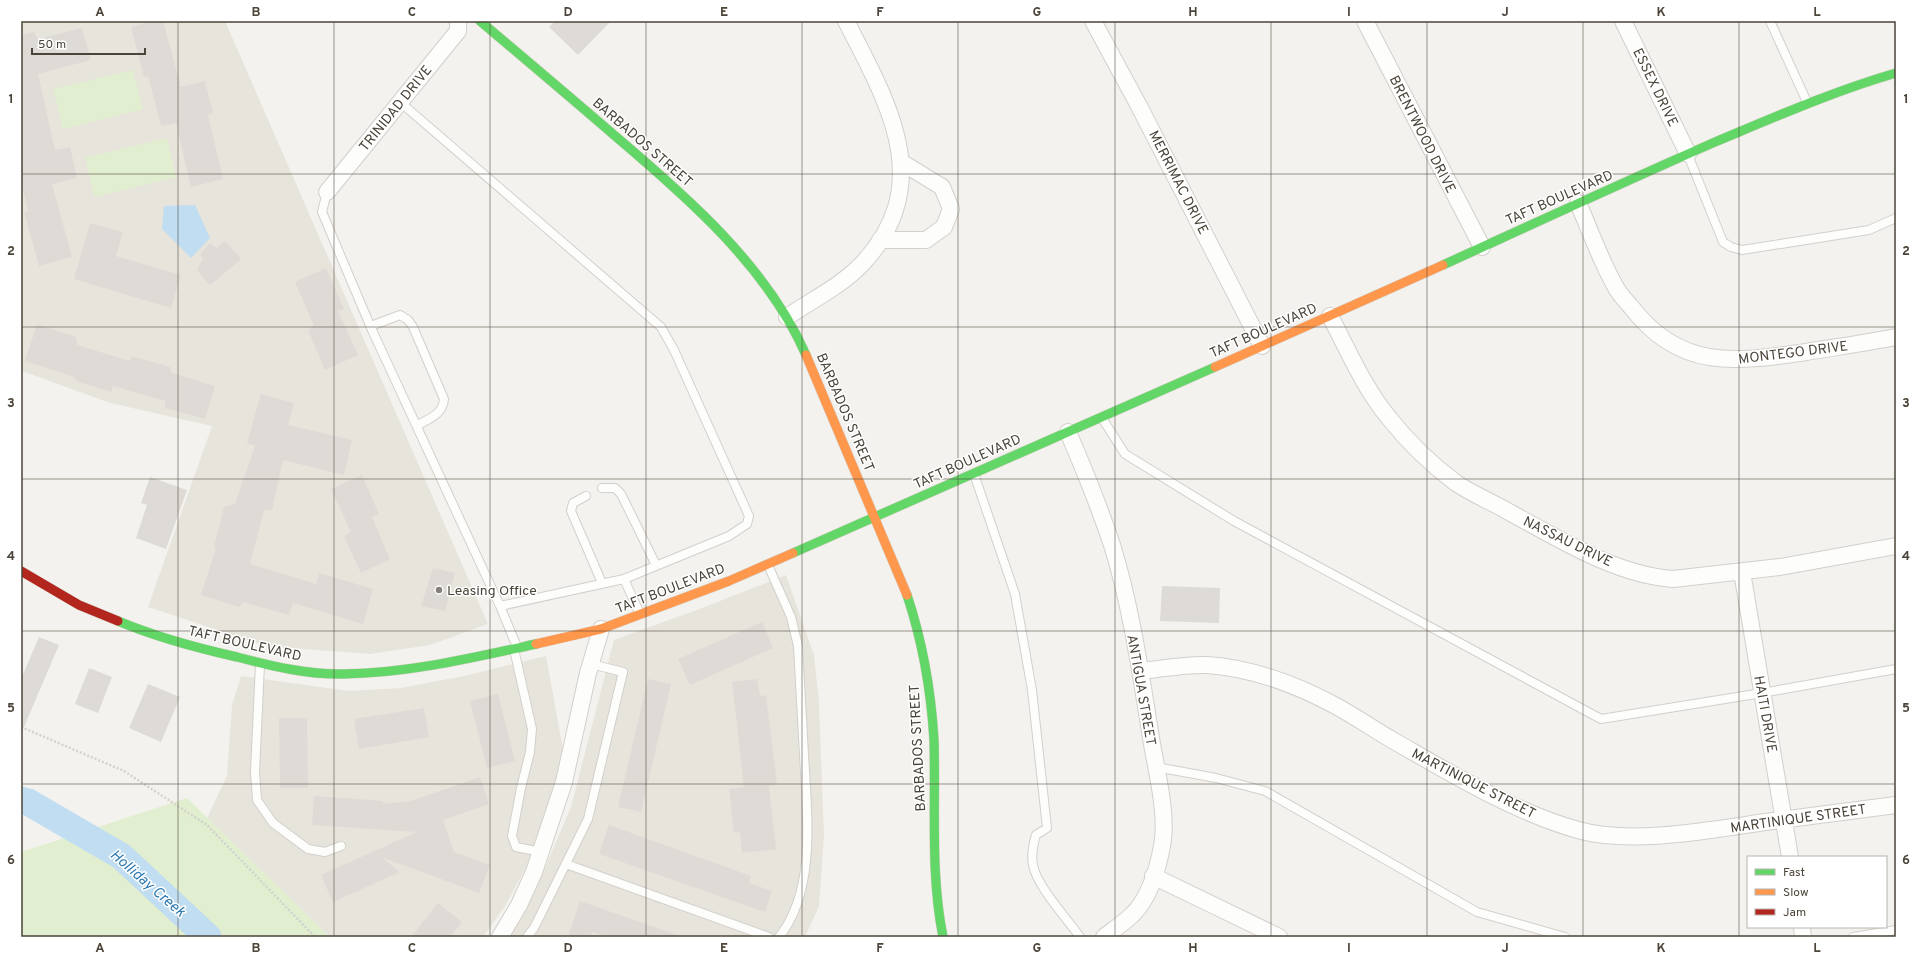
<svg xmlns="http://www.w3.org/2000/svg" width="1917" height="958" font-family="Overpass,sans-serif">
<rect width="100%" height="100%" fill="#f4f2ee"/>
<!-- residential -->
<path fill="#e7e4dc" d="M21,21H225L488,624L430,645L370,654L266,646L148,607L212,426L110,403L22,371Z
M786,575L814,655L819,703L824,835L819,906L805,937H508L539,882L571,807L614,640L702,608Z
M546,656L564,755L548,811L531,858L505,906L483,937H330L207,818L227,776L232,705L241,676L349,691L401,688L464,676Z"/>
<!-- green -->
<path fill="#e1eecf" d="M133,70L143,109L63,129L53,89Z
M167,138L176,177L95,197L85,158Z
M187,798L330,937H21V852Z"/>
<!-- water -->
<path fill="#c0ddf1" d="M195,205L210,238L191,258L162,229L164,206Z"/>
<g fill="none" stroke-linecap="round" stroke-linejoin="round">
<!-- river -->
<path stroke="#c0ddf1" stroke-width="27" d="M21,800L28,802L121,856L208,937"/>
</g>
<!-- building -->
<path fill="#dedbd6" d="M153,21H163L181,87L205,81L213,113L208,115L223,179L191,187L176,123L161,126L148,76L144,77L131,27Z
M555,21H611L578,55L549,27Z
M82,28L91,60L38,74L55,150L70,147L77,178L52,184L72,257L39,266L24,212L28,211L21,182V35L34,32L38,39Z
M90,223L123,232L116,256L181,275L171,308L74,279Z
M225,241L241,259L210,285L197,270L203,259L200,254L210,243L217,248Z
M326,268L344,309L338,311L358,355L325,370L308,330L314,326L295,282Z
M37,324L76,337L77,345L130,361L131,356L170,367L172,373L215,386L205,419L165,408V401L113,386L111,392L76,381L75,377L25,361Z
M261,394L294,403L288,425L352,440L344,475L283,460L272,510H264L250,564L316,584L319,573L373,589L363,624L293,603L289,615L243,602L239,607L201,595L216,548L214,547L224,507L235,504L255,446L247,443Z
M362,475L379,514L372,517L390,559L361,573L344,536L351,532L331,489Z
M150,477L187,490L166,549L136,538L147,505L141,503Z
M433,568L455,573L445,611L421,606Z
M1162,586L1220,588L1219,623L1160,621Z
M762,622L773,648L690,685L678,659Z
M39,637L59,645L21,734V679Z
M89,668L112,677L98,713L75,704Z
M648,679L671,684L641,812L618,807Z
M757,679L760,696L766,695L777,785L769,786L776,849L742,853L740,832L734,833L729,789L744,787L732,682Z
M148,684L180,697L161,742L129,728Z
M498,694L515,761L487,768L470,701Z
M424,708L429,737L359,749L354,719Z
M279,718H307L308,788H280Z
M480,777L489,804L443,820L454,852L490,865L479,893L381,857L400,872L333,902L321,875L417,832L312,825L314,796L383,801V804L411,801Z
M609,825L751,876L749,883L772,891L765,912L599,854Z
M580,901L677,935L676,937H608L592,932L591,937H568Z
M438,903L462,922L450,937H411Z"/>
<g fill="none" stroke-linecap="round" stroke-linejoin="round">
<!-- lane casing -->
<g stroke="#d2d0cb" stroke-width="10">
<path id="lane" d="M1770,21L1807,102
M400,102L661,327L674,350L749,516L747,524L729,536L624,579L500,606
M1688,155L1723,242L1731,247L1742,250L1869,230L1896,218
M327,192L322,212L372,330L500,606L517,647
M371,326L400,315L408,320L413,327L444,399C443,414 430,418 418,425
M1102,418L1125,454L1234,521L1601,719L1762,693L1896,669
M974,474L1015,594L1032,690L1047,828L1036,835C1033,845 1031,855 1033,865C1036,885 1068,920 1080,937
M602,488H615L621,494L656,565
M586,496L573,503L571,511L602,583
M768,565L791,617L798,646C800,682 802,718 804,755C807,812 817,890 779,937
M624,579L640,614
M514,649L532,729L530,752L521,788L512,836L516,847L541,852
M260,664L255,772L257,800L273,823L308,849L325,852L341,846
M1156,767L1216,778L1265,791L1477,912L1565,937
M566,864L769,937
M527,937L534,928L588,819L623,672L591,664
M1853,937L1896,930"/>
</g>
<!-- street casing -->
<g stroke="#d2d0cb" stroke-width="18">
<path id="street" d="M1093,21L1139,106L1262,346
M1365,21L1482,247
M1623,21L1688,154
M327,192L458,31V21
M1578,203C1590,230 1600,259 1614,284C1618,293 1626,301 1632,308C1681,371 1736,362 1806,352C1836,347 1866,343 1896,337
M880,240H926L944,227L951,209L942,187L901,162
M1330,316C1348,350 1364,388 1389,418C1408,442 1432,465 1456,483C1472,494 1492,502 1509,512C1559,539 1616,575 1673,579L1780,567L1896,546
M787,317C812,300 841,286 862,264C937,184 888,103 846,21
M1068,432C1084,469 1099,506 1112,545C1132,609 1141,677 1152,744C1157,773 1168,817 1162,846C1158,868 1149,899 1132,915C1124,923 1113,930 1104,937
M1742,572L1790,857
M1140,671C1162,669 1185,664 1207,665C1252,668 1297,685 1336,706C1356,717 1375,730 1394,741C1452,774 1514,812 1578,830C1630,845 1711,830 1765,822C1809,816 1852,811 1896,805
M1153,876L1279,937
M1802,927L1803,937
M500,937L519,905L534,872L564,782L588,673L601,629"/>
</g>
<!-- fast casing -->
<g stroke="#d3cfc5" stroke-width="10">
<path id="fast" d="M480,21C525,59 570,97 614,135C686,196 768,267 806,355
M1443,265C1533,224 1624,182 1715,142C1775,117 1834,91 1896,73
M793,553L1215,367
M907,595C923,643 931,690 934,740C936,806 930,872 943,937
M118,621C156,637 197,648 237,657C272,666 308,675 344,674C409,673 472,658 536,644"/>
</g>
<!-- slow casing -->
<g stroke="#d3cfc5" stroke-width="10">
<path id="slow" d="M806,355L907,595
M1215,367L1443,265
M536,644L601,629L729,581L793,553"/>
</g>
<!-- jam casing -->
<g stroke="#d3cfc5" stroke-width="10">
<path id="jam" d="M21,571L79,605L118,621"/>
</g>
<!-- path -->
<path stroke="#d3d2cc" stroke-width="2.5" stroke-dasharray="2 2" stroke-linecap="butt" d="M21,727L124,771L207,825L315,937"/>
<!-- lane -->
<use href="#lane" stroke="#fdfdfc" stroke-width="8"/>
<!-- street -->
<use href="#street" stroke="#fdfdfc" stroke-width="16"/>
<!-- fast -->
<use href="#fast" stroke="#63d668" stroke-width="9"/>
<!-- slow -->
<use href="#slow" stroke="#ff974d" stroke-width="9"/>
<!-- jam -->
<use href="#jam" stroke="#b3261e" stroke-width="9"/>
</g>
<!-- grid -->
<path fill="none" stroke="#4b4439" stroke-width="1" stroke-opacity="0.55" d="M178,21V937M334,21V937M490,21V937M646,21V937M802,21V937M958,21V937M1115,21V937M1271,21V937M1427,21V937M1583,21V937M1739,21V937M21,174H1896M21,327H1896M21,479H1896M21,631H1896M21,784H1896"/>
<!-- markers -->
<circle fill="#868178" stroke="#fff" stroke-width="1.5" cx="439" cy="590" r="4"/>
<g text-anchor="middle" stroke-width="3" stroke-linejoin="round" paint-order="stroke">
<!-- street labels -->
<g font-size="14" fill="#4b4439" stroke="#fff">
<text transform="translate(1656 87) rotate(64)" y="5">ESSEX DRIVE</text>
<text transform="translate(395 108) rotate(-51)" y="5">TRINIDAD DRIVE</text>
<text transform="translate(1423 134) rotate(63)" y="5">BRENTWOOD DRIVE</text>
<text transform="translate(643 142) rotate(41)" y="5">BARBADOS STREET</text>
<text transform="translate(1179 182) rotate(63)" y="5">MERRIMAC DRIVE</text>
<text transform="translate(1559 197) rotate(-24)" y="5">TAFT BOULEVARD</text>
<text transform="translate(1263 330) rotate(-24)" y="5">TAFT BOULEVARD</text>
<text transform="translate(1793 352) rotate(-7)" y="5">MONTEGO DRIVE</text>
<text transform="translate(846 412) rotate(67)" y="5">BARBADOS STREET</text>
<text transform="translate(967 461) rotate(-24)" y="5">TAFT BOULEVARD</text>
<text transform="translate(1568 541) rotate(26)" y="5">NASSAU DRIVE</text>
<text transform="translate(670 588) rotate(-21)" y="5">TAFT BOULEVARD</text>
<text transform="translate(245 643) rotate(13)" y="5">TAFT BOULEVARD</text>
<text transform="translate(1142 690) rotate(80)" y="5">ANTIGUA STREET</text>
<text transform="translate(1766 714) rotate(80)" y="5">HAITI DRIVE</text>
<text transform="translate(917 748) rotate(-93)" y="5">BARBADOS STREET</text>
<text transform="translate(1474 783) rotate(27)" y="5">MARTINIQUE STREET</text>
<text transform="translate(1798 818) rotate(-8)" y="5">MARTINIQUE STREET</text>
</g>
<!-- poi labels -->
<g font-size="14" fill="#4b4439" stroke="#fff" text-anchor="start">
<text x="447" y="595">Leasing Office</text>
</g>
<!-- water labels -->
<g font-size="15" font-style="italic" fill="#2e7ab2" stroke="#fff">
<text transform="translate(148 883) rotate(41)" y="5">Holliday Creek</text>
</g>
</g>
<!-- border -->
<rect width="1917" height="958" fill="none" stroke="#ffffff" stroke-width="44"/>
<!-- legend -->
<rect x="1747" y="856" width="140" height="72" fill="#ffffff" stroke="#b7b4b0"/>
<rect x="1755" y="869" width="20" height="6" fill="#63d668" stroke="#b7b4b0"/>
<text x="1783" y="876" font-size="12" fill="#4b4439">Fast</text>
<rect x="1755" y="889" width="20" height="6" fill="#ff974d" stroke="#b7b4b0"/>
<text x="1783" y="896" font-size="12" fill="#4b4439">Slow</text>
<rect x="1755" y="909" width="20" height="6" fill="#b3261e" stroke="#b7b4b0"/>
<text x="1783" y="916" font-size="12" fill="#4b4439">Jam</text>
<!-- scale -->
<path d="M32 48v6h113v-6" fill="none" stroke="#4b4439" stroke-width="2"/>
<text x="38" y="48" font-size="12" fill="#4b4439" stroke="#ffffff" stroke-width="3" paint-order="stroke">50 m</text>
<rect x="22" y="22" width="1873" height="914" fill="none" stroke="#4b4439" stroke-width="1.5"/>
<g font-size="13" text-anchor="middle" font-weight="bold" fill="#4b4439">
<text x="100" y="16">A</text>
<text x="256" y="16">B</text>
<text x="412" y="16">C</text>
<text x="568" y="16">D</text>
<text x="724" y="16">E</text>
<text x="880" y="16">F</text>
<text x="1037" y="16">G</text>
<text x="1193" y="16">H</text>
<text x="1349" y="16">I</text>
<text x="1505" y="16">J</text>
<text x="1661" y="16">K</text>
<text x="1817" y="16">L</text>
<text x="11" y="103">1</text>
<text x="1906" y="103">1</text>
<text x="11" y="255">2</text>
<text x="1906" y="255">2</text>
<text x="11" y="407">3</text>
<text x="1906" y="407">3</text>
<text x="11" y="560">4</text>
<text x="1906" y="560">4</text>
<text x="11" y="712">5</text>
<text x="1906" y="712">5</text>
<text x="11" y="864">6</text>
<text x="1906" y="864">6</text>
<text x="100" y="952">A</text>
<text x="256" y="952">B</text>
<text x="412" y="952">C</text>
<text x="568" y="952">D</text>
<text x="724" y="952">E</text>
<text x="880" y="952">F</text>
<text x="1037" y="952">G</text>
<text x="1193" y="952">H</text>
<text x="1349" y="952">I</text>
<text x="1505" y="952">J</text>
<text x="1661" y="952">K</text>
<text x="1817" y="952">L</text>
</g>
</svg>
